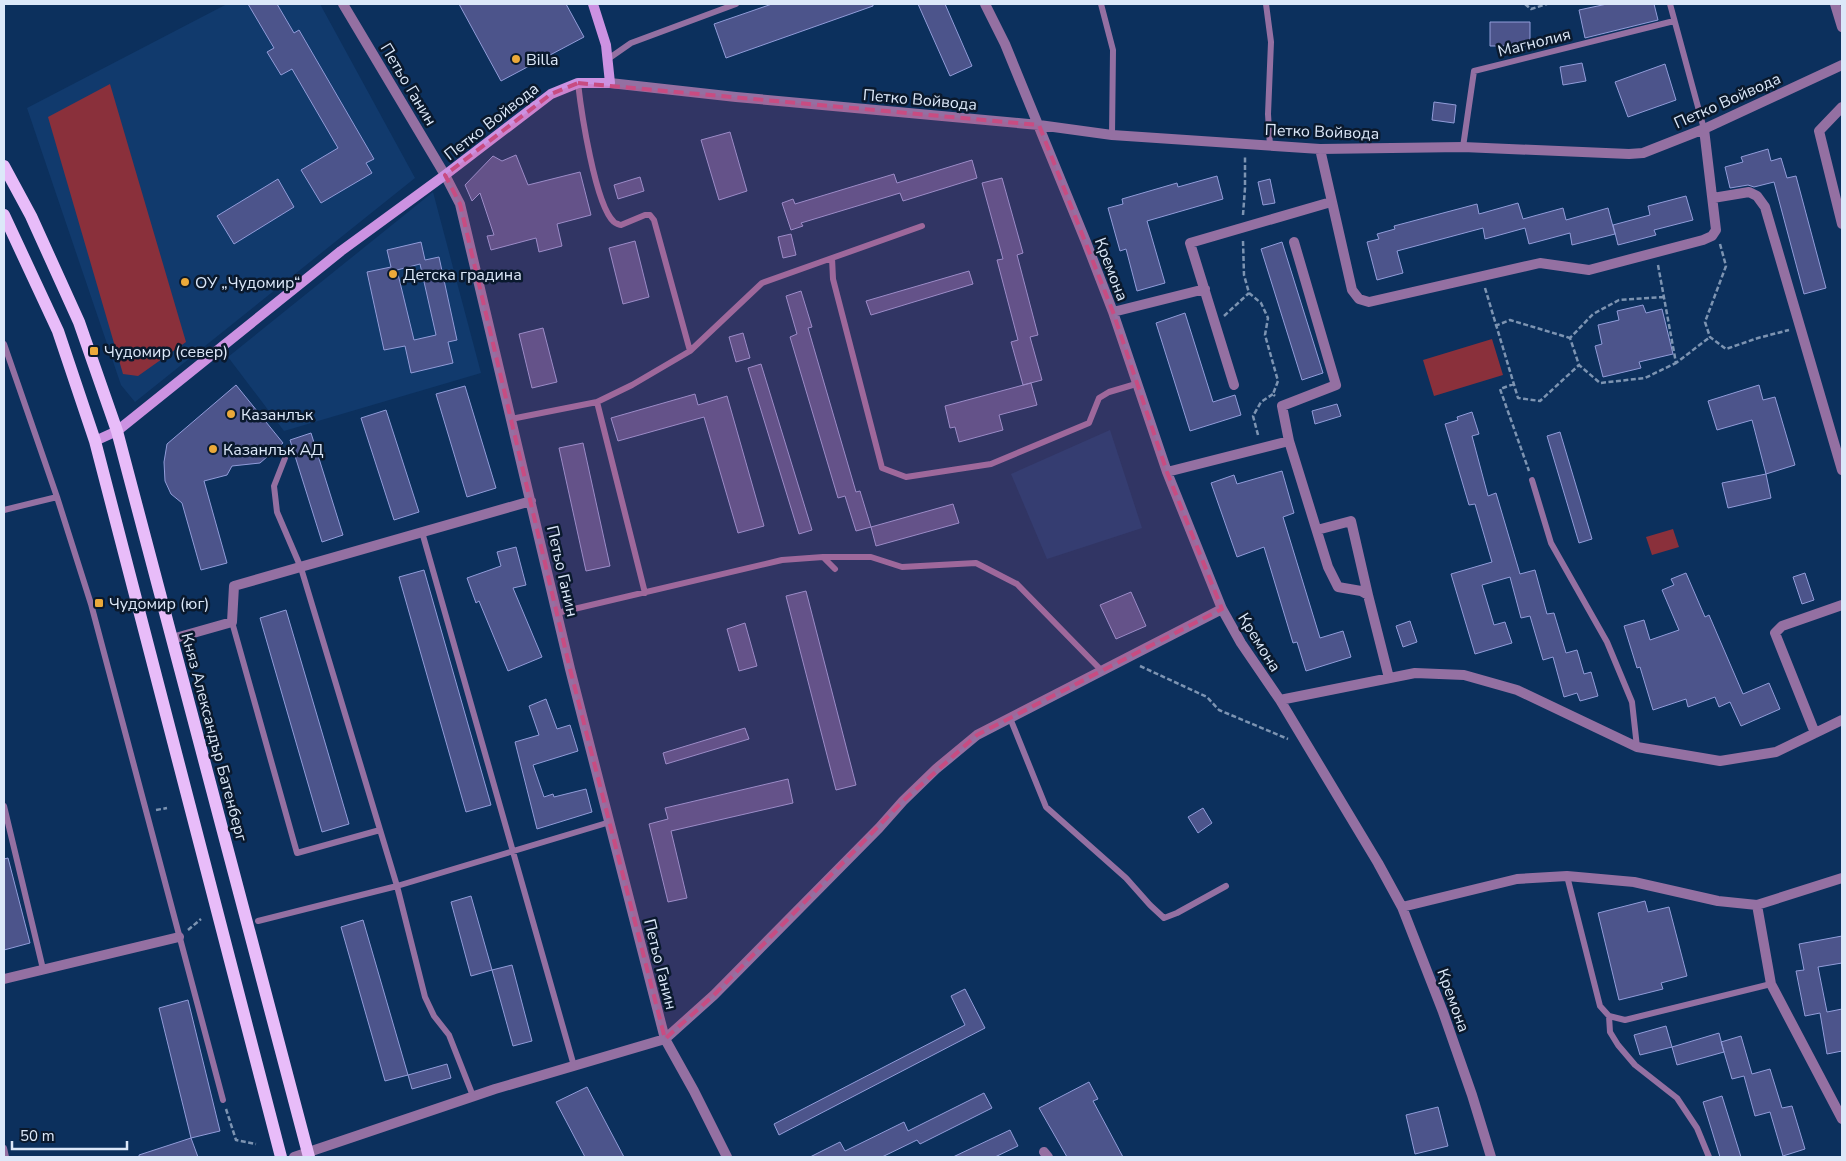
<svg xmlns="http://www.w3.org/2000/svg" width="1846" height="1161" font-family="'Nunito Sans',sans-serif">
<rect width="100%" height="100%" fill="#0c305d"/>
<!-- built -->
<path fill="#113a6d" d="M227,4H320L415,178L135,402L121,385L27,108Z
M433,192L481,373L284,431L228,357Z
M1110,430L1142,528L1047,559L1011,474Z"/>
<!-- green -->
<path fill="#8a303b" d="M110,84L186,342L138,376L123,374L48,117Z
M1492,339L1503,375L1434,396L1423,360Z
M1673,529L1679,547L1652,555L1646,537Z"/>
<!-- building -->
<path fill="#4c548b" stroke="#919cd9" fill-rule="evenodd" d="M248,4H277L294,33L299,30L374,159L366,163L372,173L321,203L301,170L338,148L292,69L281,75L267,52L274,48Z
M459,4H566L584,37L501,81Z
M772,4H873V6L726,58L714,24Z
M918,4H945L972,66L950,76Z
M1607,4H1654L1658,20L1585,38L1579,10Z
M1490,22H1530V46H1490Z
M1582,63L1586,81L1563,85L1560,67Z
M1665,64L1676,100L1628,117L1615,82Z
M1434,102L1456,105L1454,123L1432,120Z
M730,132L747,191L719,200L701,140Z
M1768,149L1771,161L1781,158L1787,178L1796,176L1826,288L1804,294L1774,182L1754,187L1748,185L1730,188L1725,167L1743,162L1741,157Z
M516,155L528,185L580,172L591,215L557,224L562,246L539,252L536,238L491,250L487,236L494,235L480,193L472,201L465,185L493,156L502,161Z
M972,160L977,178L903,201L900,193L801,223L803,226L791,230L782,203L793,199L795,204L894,174L897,183Z
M1217,176L1223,199L1147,221L1165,283L1137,291L1126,249L1120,251L1108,208L1123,204L1122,199L1177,183L1178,187Z
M640,177L644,191L618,199L614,185Z
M1002,178L1023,253L1017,255L1038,335L1030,337L1042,380L1023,385L1011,342L1018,340L997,260L1003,259L982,183Z
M278,179L294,207L234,244L217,216Z
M1270,179L1275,203L1263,205L1258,182Z
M1686,196L1693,220L1654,230L1656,235L1618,245L1613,225L1650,215L1648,206Z
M1518,203L1523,219L1563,208L1566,220L1608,208L1615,234L1572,245L1570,233L1529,244L1525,228L1485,239L1483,228L1397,251L1403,273L1377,280L1367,242L1379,239L1377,234L1395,229L1394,226L1477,204L1479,214Z
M791,234L796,255L783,258L778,237Z
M635,241L649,297L623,304L609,248Z
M421,242L425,260L439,257L457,340L448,342L453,363L411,373L405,346L384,350L367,272L391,267L387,250ZM420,264L436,335L414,340L397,270Z
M1282,242L1323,373L1302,380L1261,249Z
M969,271L973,284L871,315L866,301Z
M801,291L812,327L808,328L856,492L860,491L871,527L856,531L845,496L838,498L790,337L797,334L786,296Z
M1643,305L1646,313L1662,309L1673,354L1639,362L1641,368L1603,377L1595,346L1602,344L1598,325L1619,320L1617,311Z
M1185,313L1213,402L1235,395L1241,415L1190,431L1156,323Z
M543,328L557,382L532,388L519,334Z
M743,333L750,358L736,362L729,337Z
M761,364L812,530L799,534L748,368Z
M1031,383L1037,405L999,415L1003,430L959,442L955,427L950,428L945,406Z
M236,385L283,443L260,463L232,466L227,475L204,481L227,563L201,570L182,503L171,494L165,481L164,462L167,444Z
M1759,385L1763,400L1775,397L1795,465L1766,474L1752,420L1717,430L1708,401Z
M465,386L496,488L467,497L436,394Z
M695,394L698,405L727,396L764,526L738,533L704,417L618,441L611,418Z
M1337,404L1341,416L1315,424L1312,411Z
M386,410L419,512L394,520L361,418Z
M1472,412L1479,434L1472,436L1488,496L1496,493L1520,574L1535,570L1547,614L1554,613L1566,653L1577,650L1584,674L1591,672L1598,696L1580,701L1577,693L1564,697L1553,657L1543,660L1530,616L1521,618L1510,577L1482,585L1494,625L1505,622L1512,643L1475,654L1451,574L1492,562L1475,504L1469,505L1445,424L1458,420L1457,417Z
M1560,432L1592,539L1579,543L1547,436Z
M311,433L343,535L322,542L290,440Z
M583,443L610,566L586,571L559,448Z
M1282,471L1294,513L1283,517L1320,638L1343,631L1351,657L1306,671L1297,642L1293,643L1264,547L1237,557L1211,483L1234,475L1237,484Z
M1766,474L1771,498L1728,508L1722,483Z
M953,504L959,523L876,546L871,527Z
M516,547L526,585L513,588L542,657L508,671L479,601L476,603L467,578L501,566L497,552Z
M424,570L491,805L466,812L399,577Z
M1686,573L1705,617L1709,615L1743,694L1769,683L1780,709L1741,726L1730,702L1719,707L1715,697L1688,707L1686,699L1653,710L1640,667L1637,668L1624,626L1644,620L1650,640L1679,630L1662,590L1674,585L1671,579Z
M1805,573L1814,600L1802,604L1793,577Z
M806,591L856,785L836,790L786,596Z
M1131,592L1146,626L1116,639L1100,605Z
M286,610L349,824L322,832L260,618Z
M1410,621L1417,642L1403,647L1396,626Z
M745,623L757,666L739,671L727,629Z
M546,699L557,729L570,725L578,751L533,765L544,797L553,794L554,797L586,789L592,812L537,829L515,742L539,735L529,706Z
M745,728L749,739L666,764L663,753Z
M788,779L793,803L671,831L687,898L668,902L649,824L668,819L665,808Z
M1203,808L1212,823L1198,833L1188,817Z
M8,858L30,943L4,950V859Z
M471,896L492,970L471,976L451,902Z
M1645,901L1648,912L1669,907L1687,976L1661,983L1663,989L1619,1000L1598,913Z
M363,920L408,1075L385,1081L341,927Z
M1842,936V963L1818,967L1827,1012L1842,1009V1051L1827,1054L1820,1013L1805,1016L1796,971L1804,970L1799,944Z
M512,965L532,1041L513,1046L492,970Z
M965,989L985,1028L779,1135L774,1124L965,1025L951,996Z
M188,1000L220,1131L191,1138L159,1008Z
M1666,1026L1672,1047L1640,1055L1634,1035Z
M1719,1033L1724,1052L1677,1065L1672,1047Z
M1741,1036L1752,1074L1770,1069L1782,1108L1792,1106L1805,1149L1783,1156L1770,1112L1755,1116L1744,1076L1732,1079L1721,1042Z
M447,1064L451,1078L412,1089L408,1075Z
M1089,1082L1098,1099L1093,1101L1123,1157H1067L1039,1108Z
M587,1087L624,1157H585L556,1102Z
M984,1093L992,1108L920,1144L917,1140L882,1157H810L840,1142L845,1151L904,1122L908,1131Z
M1722,1096L1741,1157H1720L1703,1102Z
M1438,1107L1448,1146L1415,1154L1406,1115Z
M1010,1130L1018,1146L995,1157H953Z
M191,1138L198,1157H139V1155Z"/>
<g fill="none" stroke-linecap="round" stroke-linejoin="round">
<!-- path -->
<path stroke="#7d94b2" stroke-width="2.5" stroke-dasharray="5 2.5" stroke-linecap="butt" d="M1525,4L1531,9L1547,4
M1243,215L1245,188V156
M1243,241L1244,275L1249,293L1261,303L1268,318L1265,335L1278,381L1273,394L1275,396
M1720,244L1726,266L1705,322L1710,337L1726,349L1758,338L1789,330
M1658,265L1676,363L1710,337
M1485,288L1518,398L1540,401L1579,365
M1664,297L1619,300L1593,314L1570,338L1579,365L1600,383L1645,378L1676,363
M1224,316L1249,293
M1495,326L1510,320L1570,338
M1514,384L1500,389L1529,471
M1258,435L1253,416L1261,402L1273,394
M1140,666L1207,697L1219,710L1288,739
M156,810L167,808
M188,930L201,919
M226,1109L236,1140L256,1144"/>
<!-- lane -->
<path stroke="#9470a2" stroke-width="6" d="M1101,4L1113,50L1112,135
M1266,4L1271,42L1268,114L1270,146
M1670,4L1704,129
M608,59L631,43L736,4
M578,83C581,110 595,205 614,222C615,223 620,225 621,225L645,215H650L654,220L690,351
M1463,147L1474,71L1674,21
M922,226L832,258L833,279L882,468L906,477L991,464L1089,423L1099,398L1109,392L1136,384
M4,344L57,497L4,510
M597,402L645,593
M511,419L597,402L632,385L690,351L762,283L832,258
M285,458L274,486L277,512L301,568L397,886L425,997L434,1016L449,1035L473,1096
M1532,480L1551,543L1607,642L1632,702L1637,747
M57,497L91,604L223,1100
M422,532L574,1066
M823,557H871L902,567L976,563L1017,584L1102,671
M557,613L782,560L823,557L835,569
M232,622L297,853L380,830
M1010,718L1046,807L1126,878L1150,905L1164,918L1177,913L1226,886
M4,806L43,969
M1567,876L1600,1006L1609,1016L1625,1020L1771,984
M258,921L397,886L610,822
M1609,1016L1610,1032L1618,1045L1635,1065L1677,1098L1697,1128L1709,1157
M4,1148L6,1157"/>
<!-- street -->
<path stroke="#9470a2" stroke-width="10" d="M343,4L445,175L460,204L570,669L665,1039L694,1091L727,1157
M985,4L1005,44L1086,242L1113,312L1167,472L1222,609L1241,643L1280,700L1378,863L1402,907L1443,1012L1472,1095L1491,1157
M1835,4L1842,27
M610,83L736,97L1039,125L1112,135L1320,149L1463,147L1629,154L1643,153L1704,129L1842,65
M1842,107L1819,131L1842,224
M1320,149L1352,290L1359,299L1369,302L1540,263L1589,270L1703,240L1712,236L1716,230L1704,129
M1713,198L1749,192L1757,196L1765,207L1842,470
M1294,242L1336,385L1282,406L1289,441L1328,567L1338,587L1361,591L1368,595
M1113,312L1205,289
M1234,385L1190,243L1331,202
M1167,472L1289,441
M1317,530L1351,521L1368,595L1389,678
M172,639L232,622L234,586L531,501
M1280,700L1415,673L1464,675L1517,690L1637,747L1720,761L1776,752L1842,720
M1815,733L1775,633L1782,626L1842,605
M1757,905L1771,984L1842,1119
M1402,907L1517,879L1567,876L1634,882L1718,901L1757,905L1842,878
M4,979L179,937
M1044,1152L1048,1157
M294,1157L495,1089L665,1039L714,995L879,828L903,801L936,769L977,735L1222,609"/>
<!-- secondary -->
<path stroke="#cc92e2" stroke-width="10" d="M95,441L117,431L341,251L445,175L551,94L578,83H610L606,45L593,4"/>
<!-- primary -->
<path stroke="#e8bcf9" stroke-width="12" d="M4,166L31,216L79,322L117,431L309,1157
M4,215L58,331L95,441L281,1157"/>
</g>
<!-- marked area -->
<path fill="#c84c82" fill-opacity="0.2" stroke="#c84c82" stroke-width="4" stroke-dasharray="10 6" stroke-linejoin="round" d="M578,83L1039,125L1113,312L1167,472L1222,609L977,735L903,801L714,995L665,1039L570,669L460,204L445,175L551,94Z"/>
<!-- markers -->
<g fill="#eba93a" stroke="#0a192d" stroke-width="2">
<circle cx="516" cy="59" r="5"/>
<circle cx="393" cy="274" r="5"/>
<circle cx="185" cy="282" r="5"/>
<rect x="89" y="346" width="10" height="10" rx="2.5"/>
<circle cx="231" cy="414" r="5"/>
<circle cx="213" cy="449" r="5"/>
<rect x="94" y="598" width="10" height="10" rx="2.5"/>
</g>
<g text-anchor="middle" stroke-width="5" stroke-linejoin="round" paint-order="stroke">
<!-- street labels -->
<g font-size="16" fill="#dce8f9" stroke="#0a192d">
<text transform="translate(1534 42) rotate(-14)" y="6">Магнолия</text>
<text transform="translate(409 84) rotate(59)" y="6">Петьо Ганин</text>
<text transform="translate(920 99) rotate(5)" y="6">Петко Войвода</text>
<text transform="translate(1727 100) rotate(-24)" y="6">Петко Войвода</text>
<text transform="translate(491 121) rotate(-38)" y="6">Петко Войвода</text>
<text transform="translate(1322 131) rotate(2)" y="6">Петко Войвода</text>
<text transform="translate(1112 269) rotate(69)" y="6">Кремона</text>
<text transform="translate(563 571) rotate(77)" y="6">Петьо Ганин</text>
<text transform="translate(1260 642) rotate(58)" y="6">Кремона</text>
<text transform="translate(215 737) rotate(75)" y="6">Княз Александър Батенберг</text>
<text transform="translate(661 964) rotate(76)" y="6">Петьо Ганин</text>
<text transform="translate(1454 1000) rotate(70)" y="6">Кремона</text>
</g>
<!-- poi labels -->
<g font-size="16" fill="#dce8f9" stroke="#0a192d" text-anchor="start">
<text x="526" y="65">Billa</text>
<text x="403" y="280">Детска градина</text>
<text x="195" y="288">ОУ „Чудомир“</text>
<text x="104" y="357">Чудомир (север)</text>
<text x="241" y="420">Казанлък</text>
<text x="223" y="455">Казанлък АД</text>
<text x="109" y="609">Чудомир (юг)</text>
</g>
</g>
<!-- border -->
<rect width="1846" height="1161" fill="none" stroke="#dce8f9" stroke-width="10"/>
<!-- scale -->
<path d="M12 1141v8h115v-8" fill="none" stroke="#dce8f9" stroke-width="2.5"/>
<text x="20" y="1141" font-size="15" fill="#dce8f9" stroke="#0a192d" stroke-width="4" paint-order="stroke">50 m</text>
</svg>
